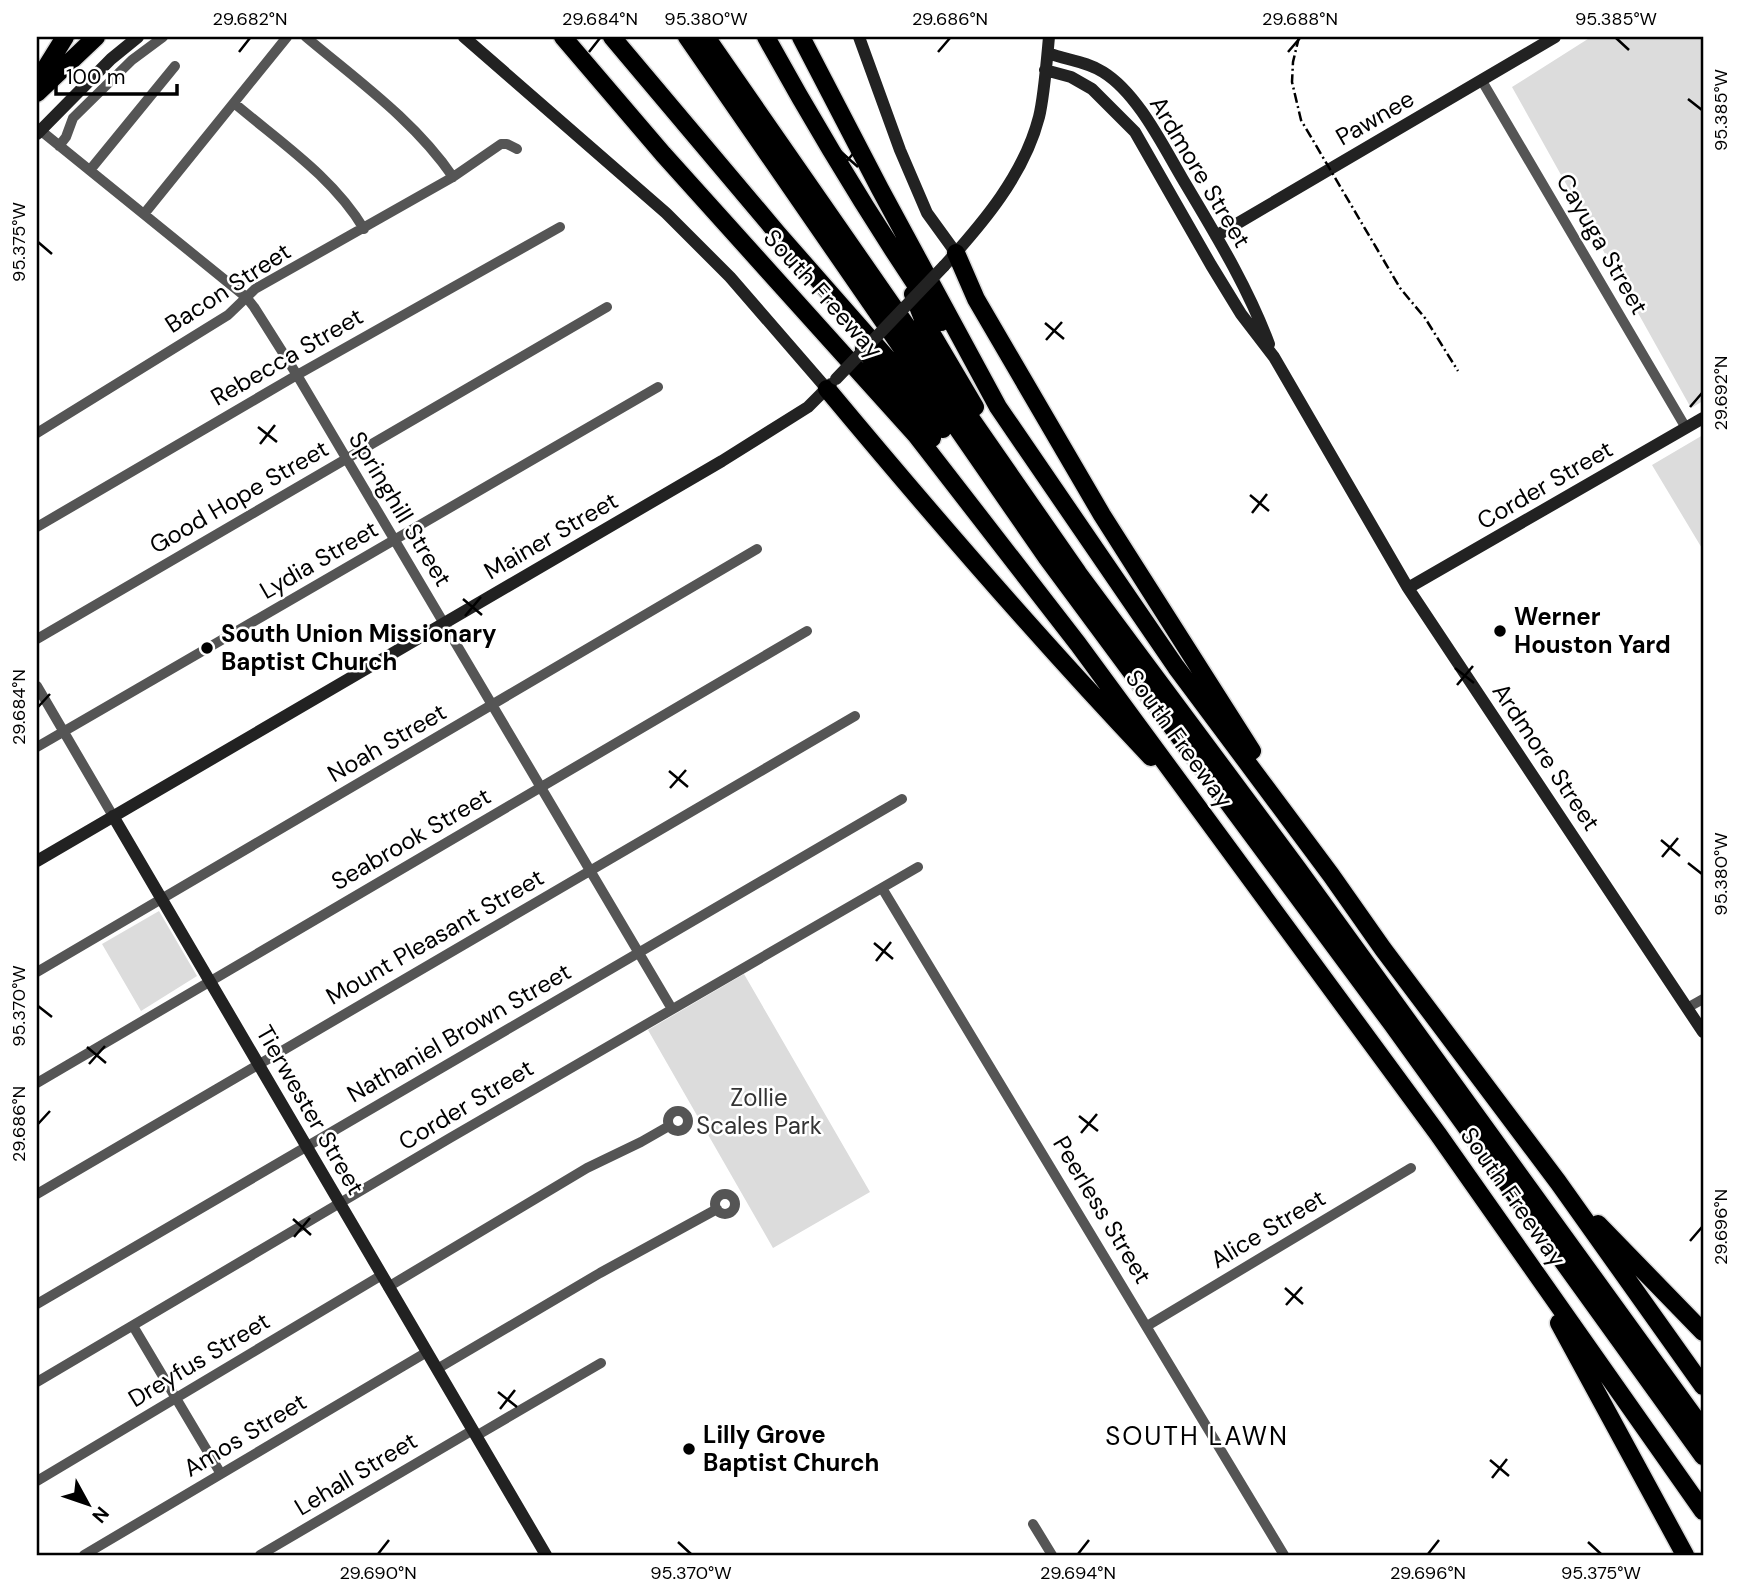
<svg xmlns="http://www.w3.org/2000/svg" width="1740" height="1592" font-family="'DM Sans',sans-serif">
<rect width="100%" height="100%" fill="#fff"/>
<!-- green -->
<path fill="#dcdcdc" d="M1591,37H1703V401L1691,408L1512,87Z
M1703,435V550L1652,465Z
M159,911L197,976L141,1011L102,944Z
M744,974L870,1192L773,1248L648,1030Z"/>
<g fill="none" stroke-linecap="round" stroke-linejoin="round">
<!-- highway casing -->
<g stroke="#dbdbdb" stroke-width="21">
<path id="highway" d="M563,37L663,154L916,435L1078,644L1438,1134L1703,1511
M612,37L778,234L893,365L943,429
M687,37L1047,558L1392,1024L1703,1456
M706,37L1078,573L1298,869L1703,1429
M766,37C820,135 878,230 941,322
M801,37L880,189L998,407L1176,667L1331,875L1383,949L1558,1182L1703,1386
M37,82L65,37
M37,93L96,37
M956,253L976,299L1102,515L1252,751
M913,294L923,319L975,407
M864,349L932,438
M827,389C931,514 1038,638 1151,757
M1598,1224L1703,1332
M1559,1323L1685,1555"/>
</g>
<!-- street -->
<path stroke="#555" stroke-width="10" d="M306,37C357,80 415,121 453,177
M1482,81L1686,428
M234,103C280,142 333,177 364,229
M40,130L246,297L254,307L297,375L672,1009
M59,146L66,137L73,118L132,60L163,37
M90,170L175,66
M144,214L287,37
M37,433L228,315L255,289L453,177L501,144H507L517,149
M37,527L297,375L560,227
M37,639L607,307
M37,686L113,816
M37,747L658,387
M882,888L1284,1555
M37,972L757,549
M1687,1008L1703,999
M37,1083L807,631
M668 1121a10 10 0 1 1 20 0a10 10 0 1 1-20 0Z
M37,1194L855,716
M715 1204a10 10 0 1 1 20 0a10 10 0 1 1-20 0Z
M388,1287L587,1168L641,1142L669,1126
M37,1304L902,799
M133,1326L221,1474
M1147,1326L1411,1168
M437,1369L600,1273L717,1209
M37,1382L450,1138L918,867
M476,1436L601,1363
M37,1481L382,1275
M1033,1524L1052,1555
M84,1555L427,1352
M260,1555L473,1430"/>
<!-- secondary -->
<path stroke="#222" stroke-width="12" d="M464,37L666,213L730,277L827,389
M859,37L900,150L927,213L956,253
M1048,53C1066,60 1086,61 1103,72C1137,93 1162,144 1182,178C1214,232 1247,285 1269,344
M1045,70L1071,77L1092,89L1135,132L1211,265L1241,314L1274,357L1408,588L1703,1032
M37,134L111,59L138,37
M1216,236L1555,37
M944,266C983,223 1024,175 1039,117C1044,97 1047,58 1049,37
M1408,588L1703,418
M113,816L546,1555
M37,861L722,461L808,407L831,384"/>
<!-- highway -->
<use href="#highway" stroke="#000" stroke-width="18"/>
<!-- rail -->
<path stroke="#000" stroke-width="2.5" stroke-dasharray="10 3.5 2 3.5" stroke-linecap="butt" d="M1299,37L1293,62L1292,82L1301,120L1400,288L1425,318L1458,371"/>
<!-- secondary-bridge -->
<path stroke="#222" stroke-width="12" d="M836,379L944,266"/>
</g>
<!-- ticks -->
<path fill="none" stroke="#000" stroke-width="2.5" d="M706,38L719,50M1616,38L1629,50M239,52L250,38M589,52L600,38M938,52L950,38M1288,52L1300,38M1688,99L1702,110M840,151L858,167M841,168L857,149M38,242L52,254M1045,323L1064,339M1046,340L1062,322M1690,407L1702,393M258,427L277,442M260,444L275,425M1250,495L1269,511M1252,513L1267,494M463,599L482,615M465,616L481,597M1455,668L1474,683M1457,685L1473,666M38,707L50,694M669,771L688,787M670,788L686,770M1661,840L1680,856M1662,857L1678,838M1688,863L1702,874M874,943L893,959M876,961L891,942M38,1006L52,1017M87,1047L106,1063M89,1064L105,1046M1079,1116L1098,1131M38,1124L50,1111M1081,1133L1097,1114M293,1219L311,1235M294,1237L310,1218M1690,1241L1702,1227M1285,1288L1303,1304M1286,1305L1302,1287M498,1392L517,1407M500,1409L515,1390M1490,1460L1509,1476M1492,1478L1507,1459M678,1542L691,1554M1588,1542L1601,1554M378,1554L389,1540M1078,1554L1089,1540M1428,1554L1439,1540"/>
<!-- markers -->
<g fill="#000" stroke="#fff" stroke-width="2.5">
<circle cx="1500" cy="631" r="7"/>
<circle cx="207" cy="648" r="7"/>
<circle cx="689" cy="1449" r="7"/>
</g>
<g text-anchor="middle" stroke-width="5" stroke-linejoin="round" paint-order="stroke">
<!-- street labels -->
<g font-size="24" fill="#000" stroke="#fff">
<text transform="translate(1375 118) rotate(-30)" y="8">Pawnee</text>
<text transform="translate(1200 172) rotate(59)" y="8">Ardmore Street</text>
<text transform="translate(1602 244) rotate(60)" y="8">Cayuga Street</text>
<text transform="translate(228 288) rotate(-33)" y="8">Bacon Street</text>
<text transform="translate(823 294) rotate(48)" y="8">South Freeway</text>
<text transform="translate(287 357) rotate(-30)" y="8">Rebecca Street</text>
<text transform="translate(1545 485) rotate(-30)" y="8">Corder Street</text>
<text transform="translate(239 497) rotate(-30)" y="8">Good Hope Street</text>
<text transform="translate(400 509) rotate(59)" y="8">Springhill Street</text>
<text transform="translate(551 536) rotate(-30)" y="8">Mainer Street</text>
<text transform="translate(319 560) rotate(-30)" y="8">Lydia Street</text>
<text transform="translate(1179 739) rotate(54)" y="8">South Freeway</text>
<text transform="translate(387 743) rotate(-30)" y="8">Noah Street</text>
<text transform="translate(1546 757) rotate(56)" y="8">Ardmore Street</text>
<text transform="translate(411 839) rotate(-30)" y="8">Seabrook Street</text>
<text transform="translate(435 937) rotate(-30)" y="8">Mount Pleasant Street</text>
<text transform="translate(459 1033) rotate(-30)" y="8">Nathaniel Brown Street</text>
<text transform="translate(466 1105) rotate(-31)" y="8">Corder Street</text>
<text transform="translate(310 1110) rotate(60)" y="8">Tierwester Street</text>
<text transform="translate(1513 1197) rotate(55)" y="8">South Freeway</text>
<text transform="translate(1102 1210) rotate(59)" y="8">Peerless Street</text>
<text transform="translate(1268 1229) rotate(-31)" y="8">Alice Street</text>
<text transform="translate(199 1360) rotate(-31)" y="8">Dreyfus Street</text>
<text transform="translate(245 1435) rotate(-31)" y="8">Amos Street</text>
<text transform="translate(356 1474) rotate(-31)" y="8">Lehall Street</text>
</g>
<!-- poi labels -->
<g font-size="24" font-weight="bold" fill="#000" stroke="#fff" text-anchor="start">
<text x="1514" y="625">Werner<tspan x="1514" dy="28">Houston Yard</tspan></text>
<text x="221" y="642">South Union Missionary<tspan x="221" dy="28">Baptist Church</tspan></text>
<text x="703" y="1443">Lilly Grove<tspan x="703" dy="28">Baptist Church</tspan></text>
</g>
<!-- park labels -->
<g font-size="24" fill="#333" stroke="#fff">
<text x="759" y="1106">Zollie<tspan x="759" dy="28">Scales Park</tspan></text>
</g>
<!-- neighbourhood labels -->
<g font-size="26" letter-spacing="2" fill="#000" stroke="#fff">
<text x="1197" y="1445">SOUTH LAWN</text>
</g>
</g>
<!-- border -->
<rect width="1740" height="1592" fill="none" stroke="#ffffff" stroke-width="77"/>
<!-- north arrow -->
<g transform="translate(88 1504) rotate(130)" stroke="#ffffff" stroke-width="5" paint-order="stroke">
<path d="M0-5L12 26L0 18L-12 26Z" fill="#000000"/>
<text y="-10" font-size="19" font-weight="bold" text-anchor="middle" fill="#000000">N</text>
</g>
<!-- scale -->
<path d="M56 84v10h121v-10" fill="none" stroke="#000000" stroke-width="3.5"/>
<text x="66" y="84" font-size="21" fill="#000000" stroke="#ffffff" stroke-width="5" paint-order="stroke">100 m</text>
<rect x="38" y="38" width="1664" height="1516" fill="none" stroke="#000" stroke-width="2.5"/>
<g font-size="18" text-anchor="middle" fill="#000">
<text x="250" y="25">29.682°N</text>
<text x="600" y="25">29.684°N</text>
<text x="706" y="25">95.380°W</text>
<text x="950" y="25">29.686°N</text>
<text x="1300" y="25">29.688°N</text>
<text x="1616" y="25">95.385°W</text>
<text transform="translate(1721 110) rotate(-90)" y="6">95.385°W</text>
<text transform="translate(19 242) rotate(-90)" y="6">95.375°W</text>
<text transform="translate(1721 393) rotate(-90)" y="6">29.692°N</text>
<text transform="translate(19 707) rotate(-90)" y="6">29.684°N</text>
<text transform="translate(1721 874) rotate(-90)" y="6">95.380°W</text>
<text transform="translate(19 1006) rotate(-90)" y="6">95.370°W</text>
<text transform="translate(19 1124) rotate(-90)" y="6">29.686°N</text>
<text transform="translate(1721 1227) rotate(-90)" y="6">29.696°N</text>
<text x="378" y="1579">29.690°N</text>
<text x="691" y="1579">95.370°W</text>
<text x="1078" y="1579">29.694°N</text>
<text x="1428" y="1579">29.696°N</text>
<text x="1601" y="1579">95.375°W</text>
</g>
</svg>
